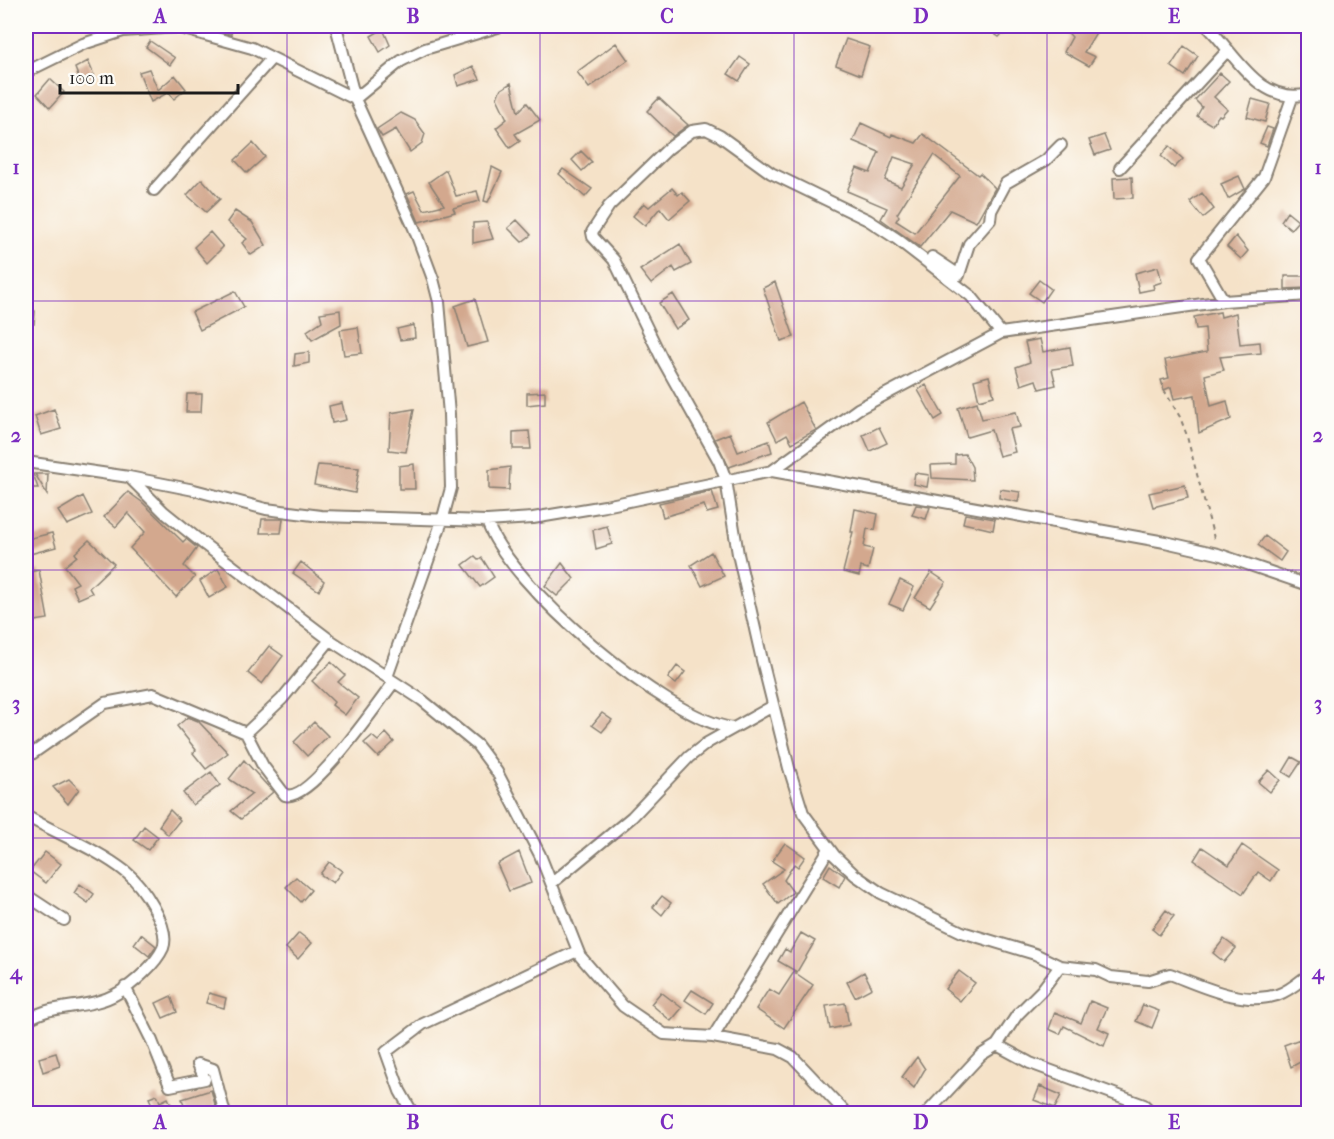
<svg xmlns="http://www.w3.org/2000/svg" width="1334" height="1139" font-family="'IM FELL French Canon',serif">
<rect width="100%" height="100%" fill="#fdfcf7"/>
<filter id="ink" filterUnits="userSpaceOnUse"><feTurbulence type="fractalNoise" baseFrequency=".0167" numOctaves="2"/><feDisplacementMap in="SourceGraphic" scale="12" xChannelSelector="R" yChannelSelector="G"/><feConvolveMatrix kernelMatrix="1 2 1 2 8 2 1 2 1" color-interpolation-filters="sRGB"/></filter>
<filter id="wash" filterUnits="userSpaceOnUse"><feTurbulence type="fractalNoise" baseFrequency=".008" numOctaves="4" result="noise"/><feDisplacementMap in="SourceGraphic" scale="24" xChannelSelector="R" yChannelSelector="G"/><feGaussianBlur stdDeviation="1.35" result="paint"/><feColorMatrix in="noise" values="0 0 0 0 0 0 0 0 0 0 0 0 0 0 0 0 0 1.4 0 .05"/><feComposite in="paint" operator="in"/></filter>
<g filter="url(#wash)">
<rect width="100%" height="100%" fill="#f5e2c8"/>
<g id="blocks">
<!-- building -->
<path fill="#d3a88e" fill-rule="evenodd" d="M208,26H234L231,34L208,28Z
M995,26H1010L999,37L993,33Z
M1062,26H1100L1084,52L1095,57L1089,66L1064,52L1072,37Z
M383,29L390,45L380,52L371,36Z
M846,39L870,47L861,75L836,65Z
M150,41L175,58L170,65L146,47Z
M616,43L628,60L589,88L577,72Z
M1184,46L1198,56L1185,76L1171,66Z
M740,57L750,64L739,81L728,74Z
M88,61L94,75L80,81L75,68Z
M473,66L480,79L458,86L455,75Z
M149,69L158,90L175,75L186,89L174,99L169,92L151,102L139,72Z
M1220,73L1229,81L1214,97L1227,109L1221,116L1219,115L1212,125L1197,116L1202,107L1195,100Z
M50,79L64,92L50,108L37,94Z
M511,83L518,112L527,103L540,120L515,134L520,141L510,148L496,128L507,119L497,98L500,90Z
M659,98L688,125L673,136L647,111Z
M1252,99L1270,104L1265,122L1247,117Z
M401,113L415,120L425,134L422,143L410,152L396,129L382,137L377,129Z
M861,123L891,137L892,134L916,143L923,134L978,175L980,173L995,188L976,222L950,210L920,247L881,219L887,208L847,191L857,168L870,173L879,152L853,141ZM934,155L960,176L915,233L896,221L899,216L897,214ZM894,157L915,164L901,187L885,180Z
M1267,127L1273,129L1267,146L1260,143Z
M1104,135L1110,150L1095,155L1089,140Z
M253,143L265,157L247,173L235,160Z
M1169,146L1183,159L1174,168L1161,156Z
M581,151L592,162L582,171L572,160Z
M492,167L502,172L488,202L484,201Z
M563,169L592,189L585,197L559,174Z
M446,170L456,196L477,191L480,201L453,208L455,212L419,222L407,194L414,191L424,210L444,205L429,182Z
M1239,176L1245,189L1228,199L1221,184Z
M1132,177L1133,198L1114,199L1113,178Z
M202,179L220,199L206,212L187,195Z
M672,188L678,195L682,192L690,201L669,219L660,208L645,226L633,216L644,203L649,207Z
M1202,193L1214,209L1203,218L1190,202Z
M235,211L252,222L266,245L251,255L242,243L247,239L227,222Z
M1287,212L1298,221L1291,229L1281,221Z
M517,220L531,235L522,242L508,228Z
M487,222L493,239L473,243V223Z
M210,232L223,247L207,263L194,247Z
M1236,236L1248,251L1241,259L1227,247Z
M680,244L691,264L676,272L673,267L651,284L640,270Z
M1158,267L1162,282L1153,285L1154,289L1139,292L1135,273Z
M1285,276H1308V288L1285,289Z
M1039,280L1051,289L1042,302L1029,293Z
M775,282L794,337L781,341L763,288Z
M235,291L244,307L200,330L192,312Z
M673,294L689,320L675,329L659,303Z
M475,299L488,342L467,347L455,306Z
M340,310L341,324L312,340L307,331L322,321L320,313Z
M35,311L34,324L26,322V312Z
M1220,312L1221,317L1236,313L1240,344L1260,342L1261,353L1220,357L1224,370L1205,375L1211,406L1227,401L1231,419L1199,433L1195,395L1174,399L1171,387L1164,390L1161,380L1169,378L1165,360L1207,352L1205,328L1196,329L1194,317Z
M414,325L415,338L400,340L397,329Z
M358,327L362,353L344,355L340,330Z
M1040,339L1043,352L1070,347L1073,366L1052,369L1056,385L1039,389L1036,380L1021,385L1016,367L1030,362L1025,342Z
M309,352V363L294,366L295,354Z
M989,376L994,396L979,400L974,380Z
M926,385L943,415L935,420L918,390Z
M545,392V403L527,405V393Z
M187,394H202L201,412H186Z
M801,402L816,430L792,443L787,434L777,440L768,422Z
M977,402L982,419L1016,412L1020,427L1009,429L1015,452L999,456L991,430L967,437L958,408Z
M342,403L346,420L332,423L329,406Z
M54,409L61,429L41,435L35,416Z
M414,409L406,452L389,450L391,413Z
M879,427L887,443L870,451L863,435Z
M529,431L531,449H513V432Z
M730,433L738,452L769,441L772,452L729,467L715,439Z
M965,454L972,467L973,480L932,478L931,465L955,464V455Z
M414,464L415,489H399V466Z
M318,465L359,468L355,493L314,485Z
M510,467L509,490L489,489V470Z
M915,473L929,475L927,487L913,484Z
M26,474H33L38,488H26Z
M35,474H48L47,494Z
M1185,485L1188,498L1153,507L1149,493Z
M1000,489L1020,492L1018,502L999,498Z
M712,491L718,510L707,513L704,505L663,517L659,503Z
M128,492L142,502L183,542L186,539L197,548L184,566L195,577L176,597L130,548L145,532L128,513L116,527L104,517Z
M83,496L92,514L67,525L58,511Z
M916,505L930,507L926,519L912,515Z
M855,509L878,514L875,530L867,529L864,547L873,549L868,569L861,567L859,576L843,572L853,532H851Z
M965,514L995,519L993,530L963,523Z
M262,519H283L281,533H260Z
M607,526L612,544L596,549L593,530Z
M52,533L56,547L30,554L27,539Z
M1265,536L1286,552L1280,561L1258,545Z
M89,540L114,564L89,588L92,593L78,599L72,586L78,583L65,566L77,556L75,553Z
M711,552L724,576L702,586L691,565Z
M475,556L479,560L482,558L494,577L480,587L463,565Z
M301,562L324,581L319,591L293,573Z
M562,563L574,579L557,596L545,586Z
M218,569L228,587L209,598L200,581Z
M39,570L48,619L35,621L26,585V573Z
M931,572L946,582L930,607L915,598Z
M900,580L914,587L903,610L889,604Z
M269,646L283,656L262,684L248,673Z
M331,662L345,675L338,682L358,698L345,715L332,705L334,702L312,681Z
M677,666L685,672L676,684L668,678Z
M602,713L612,720L602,732L592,725Z
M188,717L198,721L228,753L206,769L193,753L196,750L177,726Z
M314,722L328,736L307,756L294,742Z
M386,733L394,742L378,757L364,743L372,736L378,741Z
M1292,757L1301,762L1291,777L1283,772Z
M244,760L273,792L241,819L231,811L252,794L229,779Z
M1269,770L1280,780L1270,792L1258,782Z
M211,772L220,785L193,805L183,793Z
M69,779L79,789L68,804L53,787Z
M170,810L180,820L168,835L159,826Z
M144,826L158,837L148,850L134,840Z
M785,843L805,857L798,867L794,864L784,880L793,892L778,904L763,884L784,869L772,861Z
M1242,845L1278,870L1271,881L1258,872L1243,894L1194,860L1202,847L1229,865Z
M45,852L61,864L46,883L30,871Z
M519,852L531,883L509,891L497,864Z
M329,862L342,871L333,883L320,874Z
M830,865L845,876L839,887L823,877Z
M296,877L311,890L301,902L286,887Z
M80,884L94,894L88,903L74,893Z
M662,896L671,903L662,915L653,907Z
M1166,910L1174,916L1159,935L1152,929Z
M299,933L312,943L298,959L286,948Z
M801,933L815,941L797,972L778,961L785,949L790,952Z
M141,934L156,946L149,956L134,944Z
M1224,939L1236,948L1224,962L1213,953Z
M959,971L975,983L960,1001L945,989Z
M794,972L813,985L784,1028L756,1009L769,989L779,995Z
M864,972L872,988L855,997L847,982Z
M692,990L713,1003L706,1014L685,1000Z
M661,992L682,1008L671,1021L651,1004Z
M209,993L226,998L224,1008L206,1003Z
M171,996L177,1012L163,1018L156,1003Z
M1090,1001L1107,1008L1098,1028L1109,1033L1104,1046L1064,1026L1060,1034L1049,1029L1055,1012L1081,1023Z
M845,1003L849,1025L830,1029L826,1006Z
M1143,1005L1159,1011L1152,1028L1136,1021Z
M1300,1039L1304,1060L1291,1067L1284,1045Z
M56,1053L60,1066L43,1072L39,1058Z
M917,1057L925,1069L914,1088L902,1077Z
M1040,1086L1061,1095L1055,1108L1034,1100Z
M211,1090L216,1108L187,1113L182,1099Z
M157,1095L160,1102L168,1098L173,1108L156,1113L149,1098Z"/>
</g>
</g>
<g filter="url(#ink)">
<use href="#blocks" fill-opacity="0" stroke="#887f72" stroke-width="1.5"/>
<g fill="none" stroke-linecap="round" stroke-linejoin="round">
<!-- minor casing -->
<g stroke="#887f72" stroke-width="14">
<path id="minor" d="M336,26L355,99L414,228L433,279L439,302L449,414L451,488L442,521L387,677
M1207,26C1236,54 1259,106 1308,94
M26,72L83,44L123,31L177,27L252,48L355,99L401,61L425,49L501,26
M1120,168L1227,51
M154,190L272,58
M929,264L932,257L959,275L969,244L990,220L991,211L1006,183L1046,160L1061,145
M1224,301L1199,258L1264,177L1292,98
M1001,333L971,296L897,239L868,220L771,173L720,136L706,129L692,131L669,148L609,206L592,232L593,237L614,260L662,359L719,461L726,480L738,554L762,660L789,768L803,813L834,855L855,875L881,893L962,932L1035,954L1060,966L1096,970L1111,977L1148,981L1170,974C1202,986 1241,1006 1277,995C1289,991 1299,982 1308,975
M26,462L129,477L194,490L266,509L321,516L487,521L533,518L605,506L772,471L1165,542L1218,554L1308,585
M772,471L858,409L1001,333L1224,301L1308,295
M129,477L164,512L205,545L330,640L422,700L477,745L497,772L540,855L580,956L623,1006L664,1034L713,1037L778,1049L793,1057L847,1114
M487,521C507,584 667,720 733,728
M330,640L282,699L246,733L263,766L285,795C310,803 378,703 394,682
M26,758L105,703L153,694L246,733
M26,816C58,834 97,849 126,872C142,885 171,927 163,948C156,964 132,985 118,993C97,1006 70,1005 47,1011C40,1013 32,1017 26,1020
M552,883L632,817L689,757L707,743L773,706
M26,895L64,920
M125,987L152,1041L170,1086L205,1079L198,1064L213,1069L225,1114
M713,1037L829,849
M997,1045L1030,1063L1144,1105L1153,1114
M413,1114L400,1091L386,1052L423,1024L577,951
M926,1114L981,1055L997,1045L1017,1015L1042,990L1060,966"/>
</g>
<!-- path -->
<path stroke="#887f72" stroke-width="2" stroke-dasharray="4.5 4.5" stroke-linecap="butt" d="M1164,390L1180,417L1186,433L1215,542"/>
<!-- minor -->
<use href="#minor" stroke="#fff" stroke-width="10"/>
</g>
</g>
<!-- grid -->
<path fill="none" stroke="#7b2cbf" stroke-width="1.5" stroke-opacity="0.55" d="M287,26V1114M540,26V1114M794,26V1114M1047,26V1114M26,301H1308M26,570H1308M26,838H1308"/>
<!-- margin -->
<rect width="1334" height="1139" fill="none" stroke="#fdfcf7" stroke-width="66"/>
<!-- scale -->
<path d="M60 84v9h178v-9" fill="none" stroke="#1c1c1c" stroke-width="3"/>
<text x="69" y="84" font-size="18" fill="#1c1c1c" stroke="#fdfcf7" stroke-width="4.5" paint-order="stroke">100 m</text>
<rect x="33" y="33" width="1268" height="1073" fill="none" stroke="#7b2cbf" stroke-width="2"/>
<g font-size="20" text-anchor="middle" font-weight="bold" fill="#7b2cbf">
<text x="160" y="23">A</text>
<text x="413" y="23">B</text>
<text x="667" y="23">C</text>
<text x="921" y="23">D</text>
<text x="1174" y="23">E</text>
<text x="16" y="174">1</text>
<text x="1318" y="174">1</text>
<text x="16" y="442">2</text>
<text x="1318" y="442">2</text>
<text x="16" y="710">3</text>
<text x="1318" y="710">3</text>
<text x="16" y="979">4</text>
<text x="1318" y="979">4</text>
<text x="160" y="1129">A</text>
<text x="413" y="1129">B</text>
<text x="667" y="1129">C</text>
<text x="921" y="1129">D</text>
<text x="1174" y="1129">E</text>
</g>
</svg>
